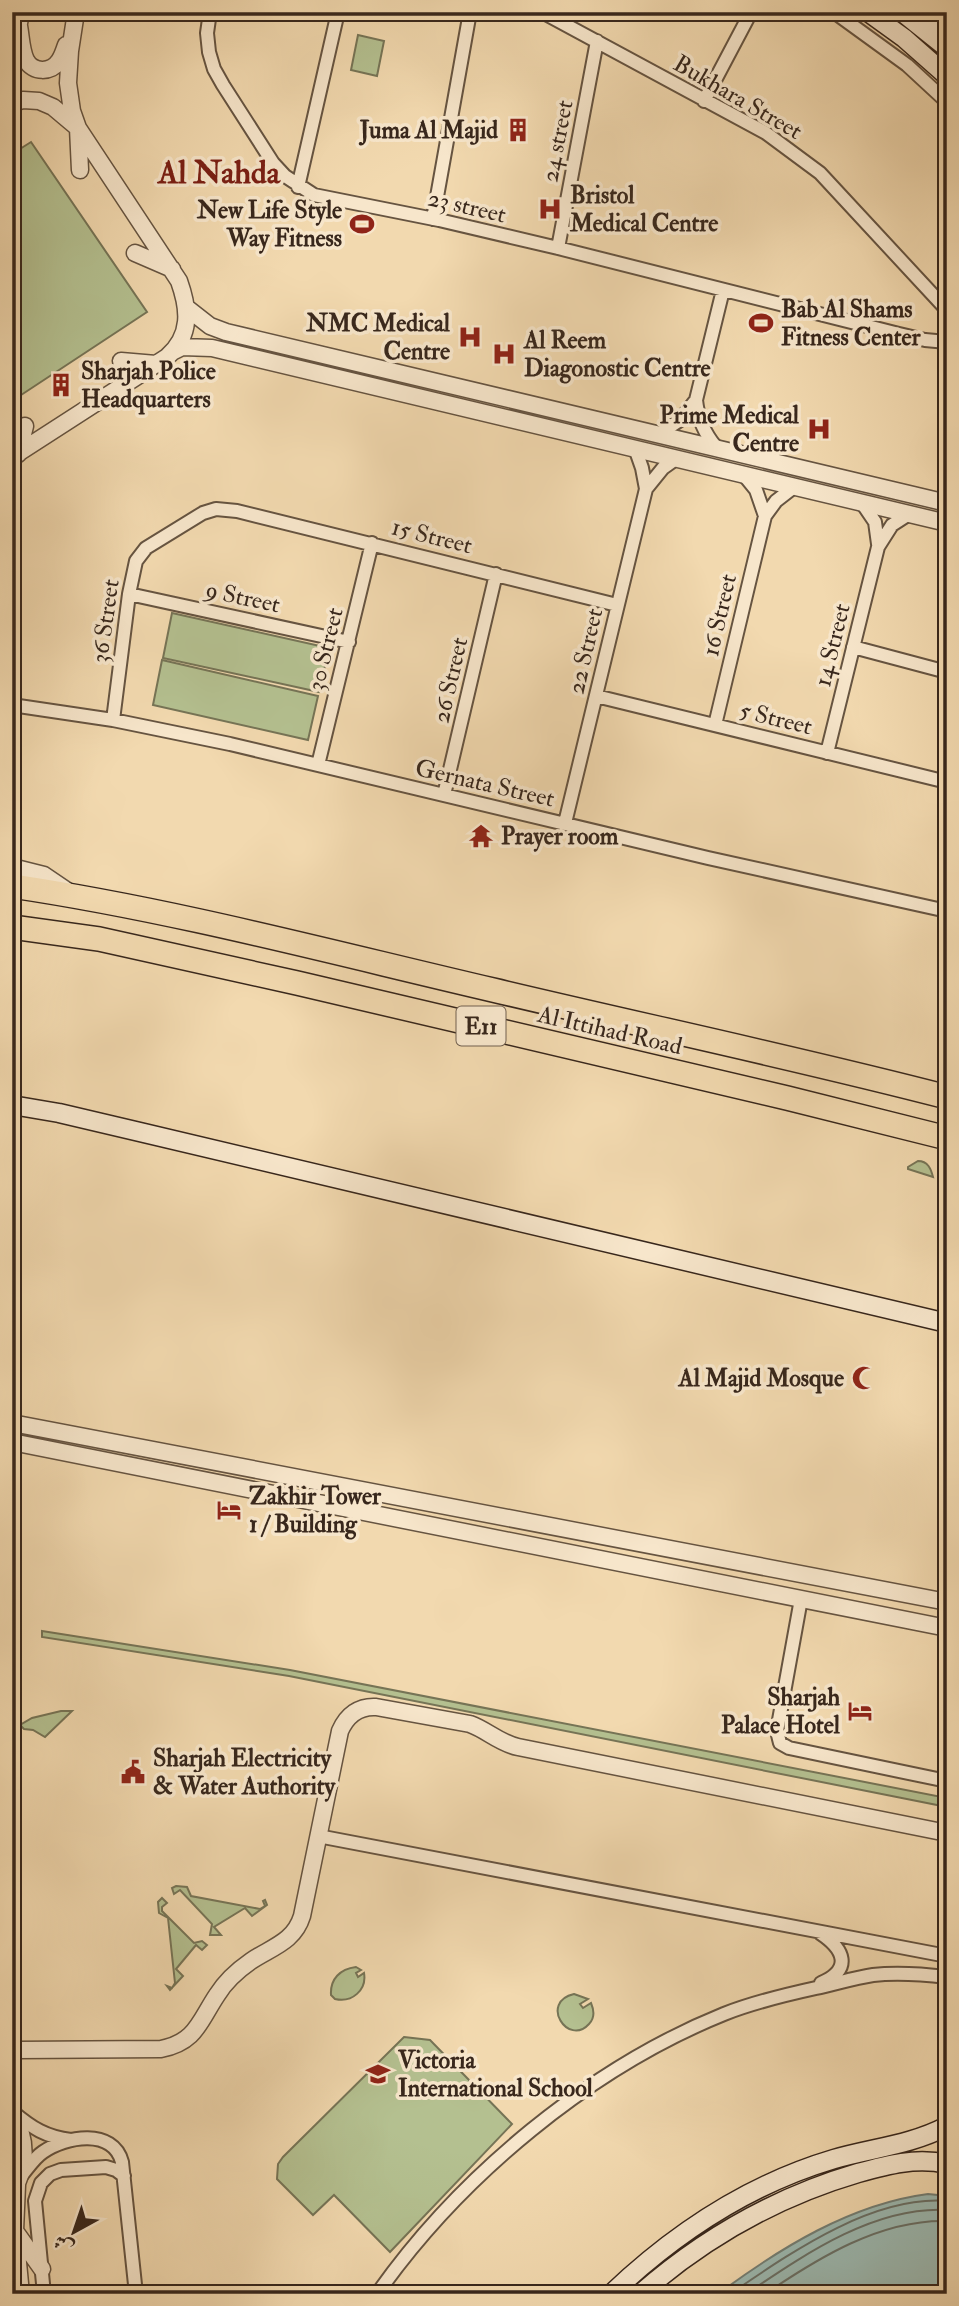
<svg xmlns="http://www.w3.org/2000/svg" width="959" height="2306" font-family="'IM FELL Double Pica',Amiri,serif">
<rect width="100%" height="100%" fill="#f2d9af"/>
<filter id="stains"><feTurbulence type="fractalNoise" baseFrequency=".00286" numOctaves="4"/><feColorMatrix values="0 0 0 0 .2 0 0 0 0 .09 0 0 0 0 .02 0 0 0 .5 -.17"/></filter>
<radialGradient id="worn" r=".72"><stop offset=".6" stop-color="#630" stop-opacity="0"/><stop offset="1" stop-color="#630" stop-opacity=".3"/></radialGradient>
<!-- green -->
<path fill="#b4c090" stroke="#767456" stroke-width="2" d="M358,35L384,41L377,76L351,70Z
M31,142L147,312L12,401V154Z
M172,613L329,648L319,692L163,658Z
M162,660L318,696L308,740L153,705Z
M918,1161C928,1161 931,1169 933,1177L908,1169V1167Z
M42,1631L290,1670L947,1798V1807L289,1676L42,1637Z
M61,1711H72L45,1737L33,1730L24,1729L20,1725L32,1718Z
M176,1886L187,1887L191,1896L260,1909L265,1906L263,1901L265,1900L267,1905L252,1916L245,1908L214,1927L221,1935H210L212,1924L180,1890L174,1894L172,1888Z
M162,1898L167,1903L162,1907V1911L194,1943L202,1941L207,1945L202,1950L196,1945L176,1969L183,1976L170,1990L167,1986L172,1988L175,1983L168,1918L159,1913L158,1902Z
M356,1967L361,1970L356,1973L358,1977L364,1973C367,1990 352,2003 335,1999L331,1995C330,1979 340,1969 356,1967Z
M574,1994L588,1999L580,2004L583,2008L591,2003C594,2010 595,2018 589,2024C568,2047 539,2002 574,1994Z
M404,2037L430,2040L512,2124L390,2252L334,2195L313,2215L277,2179L278,2164L283,2157Z"/>
<!-- water -->
<path fill="#9cb9b1" stroke="#747f75" stroke-width="2" d="M928,2194L947,2196V2294H718C780,2248 851,2204 928,2194Z"/>
<g fill="none" stroke-linecap="round" stroke-linejoin="round">
<!-- shore -->
<path stroke="#6a7066" stroke-width="2" d="M730,2294C789,2254 872,2195 947,2201
M746,2294C804,2255 874,2206 947,2210
M765,2294C818,2258 881,2219 947,2221"/>
<!-- minor casing -->
<g stroke="#665441" stroke-width="16">
<path id="minor" d="M210,12L207,33L209,52L214,69L223,85L273,163L285,176L314,195L439,220L558,248L899,334L925,340L947,342
M542,12L766,133L820,173L947,310
M834,12L907,65L947,102
M704,101L751,12
M298,187L338,12
M433,219L470,12
M558,248L597,41
M659,434L680,420L696,400
M716,447C704,433 698,419 696,400L723,290
M635,448L642,468L646,489
M743,474L756,490L765,516
M862,503L875,522L878,544
M129,594L349,642
M853,647L947,672
M596,696L947,782
M12,705L113,720L230,744L708,858L947,911
M113,720L129,594L136,561L146,548L203,513L216,509L237,511L617,605
M715,725L765,516L776,501L794,487
M827,753L878,547L892,525L909,514
M318,765L372,543
M444,795L496,574
M565,823L646,489L663,468L677,458
M801,1599L777,1731L780,1743L789,1748L947,1781
M318,1836L947,1956
M820,1933C844,1949 853,1969 821,1983
M13,2112C32,2128 46,2137 71,2140
M21,2176C28,2168 34,2158 43,2152C66,2136 113,2128 122,2162L136,2294
M44,2294L35,2201L41,2183L50,2174L61,2170L106,2167L116,2170L124,2176
M377,2294C460,2176 590,2068 724,2014C754,2002 784,1995 816,1988C835,1984 853,1978 873,1975C897,1972 922,1974 947,1977"/>
</g>
<!-- tertiary casing -->
<g stroke="#665441" stroke-width="19">
<path id="tertiary" d="M76,12L70,51L68,83L72,111L78,128L80,170
M19,26C21,36 21,50 26,60C33,73 51,73 59,61C62,57 64,51 66,45
M12,62L21,12
M12,103L23,100L39,101L53,107L78,128L179,281C189,309 192,335 167,357L12,457
M135,253L172,269
M187,308L210,326L226,332L947,503
M172,352L182,347L212,348L947,523
M121,361L156,364
M18,454L25,426
M12,867L44,875L72,894
M12,1423L947,1602
M12,1442L947,1628
M12,2052L17,2050L161,2049C196,2042 199,2022 217,1995C225,1982 238,1970 251,1961C272,1947 294,1942 302,1916L340,1731C347,1715 359,1706 376,1707L470,1724C487,1730 499,1743 518,1747L947,1833
M12,2113C28,2139 27,2168 12,2193
M17,2185L15,2231L21,2294
M15,2231L42,2269"/>
</g>
<!-- secondary casing -->
<g stroke="#38271c" stroke-width="21">
<path id="secondary" d="M868,12L904,38L947,76
M902,12L947,48
M922,12L947,29
M12,1105L59,1113L144,1133L947,1323
M611,2294C674,2234 750,2184 834,2159C872,2148 911,2145 947,2126
M640,2294C704,2238 776,2197 858,2173C887,2165 916,2157 947,2164"/>
</g>
<!-- motorway casing -->
<g stroke="#38271c" stroke-width="26">
<path id="motorway" d="M12,886C174,910 334,953 493,990C644,1026 797,1058 947,1097
M12,927L99,939L297,983L787,1098L947,1138"/>
</g>
<!-- minor -->
<use href="#minor" stroke="#f7e6cb" stroke-width="12"/>
<!-- tertiary -->
<use href="#tertiary" stroke="#f7e6cb" stroke-width="16"/>
<!-- secondary -->
<use href="#secondary" stroke="#f7e6cb" stroke-width="18"/>
<!-- motorway -->
<use href="#motorway" stroke="#f2d9af" stroke-width="23"/>
</g>
<!-- icons -->
<defs>
<g id="building-bare" transform="scale(1.89)"><path d="M-4-6H4V6H1V3H-1V6H-4ZM-2.5-4.3h1.7v1.8h-1.7ZM.8-4.3h1.7v1.8H.8ZM-2.5-1h1.7V.8h-1.7ZM.8-1h1.7V.8H.8Z" fill="#8f2418" stroke="#f7e6cb" stroke-width="2.5" paint-order="stroke"/></g>
<g id="hospital-bare" transform="scale(1.89)"><path d="M-5-5h3v3.5h4V-5h3V5h-3V1.5h-4V5h-3Z" fill="#8f2418" stroke="#f7e6cb" stroke-width="2.5" paint-order="stroke"/></g>
<g id="stadium-bare" transform="scale(1.89)"><path d="M0-5a6.5 5 0 1 0 0 10a6.5 5 0 1 0 0-10ZM-3.5-1.8h7v3.6h-7Z" fill="#8f2418" stroke="#f7e6cb" stroke-width="2.5" paint-order="stroke"/></g>
<g id="temple-bare" transform="scale(1.89)"><path d="M0-6L5-2H3V0L6.5 2.5H4V6H1.5V3h-3V6H-4V2.5H-6.5L-3 0V-2H-5Z" fill="#8f2418" stroke="#f7e6cb" stroke-width="2.5" paint-order="stroke"/></g>
<g id="mosque-bare" transform="scale(1.89)"><path d="M3.5-4.9A6 6 0 1 0 3.5 4.9A5 5 0 1 1 3.5-4.9Z" fill="#8f2418" stroke="#f7e6cb" stroke-width="2.5" paint-order="stroke"/></g>
<g id="hotel-bare" transform="scale(1.89)"><path d="M-6-4.5h1.5V1H6V5H4.5V3h-9V5H-6ZM-4 0a1.8 1.8 0 1 1 3.6 0ZM.5 0V-2.5h3Q6-2.5 6 0Z" fill="#8f2418" stroke="#f7e6cb" stroke-width="2.5" paint-order="stroke"/></g>
<g id="civic-bare" transform="scale(1.89)"><path d="M-.6-6.5H3V-4.5H.6V-3L4-1V1h2V6H-6V1h2V-1L-.6-3ZM-1.2 2.5V6h2.4V2.5Z" fill="#8f2418" stroke="#f7e6cb" stroke-width="2.5" paint-order="stroke"/></g>
<g id="school-bare" transform="scale(1.89)"><path d="M0-5L7-2L0 1L-7-2ZM-4 1L0 2.5L4 1V4Q0 6-4 4Z" fill="#8f2418" stroke="#f7e6cb" stroke-width="2.5" paint-order="stroke"/></g>
</defs>
<g fill-rule="evenodd">
<use href="#building-bare" x="518" y="130"/>
<use href="#hospital-bare" x="550" y="209"/>
<use href="#stadium-bare" x="362" y="224"/>
<use href="#stadium-bare" x="761" y="323"/>
<use href="#hospital-bare" x="470" y="337"/>
<use href="#hospital-bare" x="504" y="354"/>
<use href="#building-bare" x="61" y="385"/>
<use href="#hospital-bare" x="819" y="429"/>
<use href="#temple-bare" x="481" y="836"/>
<use href="#mosque-bare" x="864" y="1378"/>
<use href="#hotel-bare" x="229" y="1510"/>
<use href="#hotel-bare" x="860" y="1711"/>
<use href="#civic-bare" x="133" y="1772"/>
<use href="#school-bare" x="378" y="2074"/>
</g>
<g text-anchor="middle" stroke-width="7" stroke-linejoin="round" paint-order="stroke">
<!-- shield labels -->
<rect fill="#f7e6cb" stroke="#716050" stroke-width="2" x="456.5" y="1006.5" width="49" height="39" rx="5"/>
<g font-size="23" font-weight="bold" fill="#38271c">
<text x="481" y="1034">E11</text>
</g>
<!-- street labels -->
<g font-size="24" fill="#38271c" stroke="#f7e6cb">
<text transform="translate(738 97) rotate(30)" y="8">Bukhara Street</text>
<text transform="translate(557 141) rotate(-79)" y="8">24 street</text>
<text transform="translate(467 206) rotate(13)" y="8">23 street</text>
<text transform="translate(432 536) rotate(14)" y="8">15 Street</text>
<text transform="translate(243 597) rotate(12)" y="8">9 Street</text>
<text transform="translate(719 615) rotate(-77)" y="8">16 Street</text>
<text transform="translate(105 621) rotate(-82)" y="8">36 Street</text>
<text transform="translate(832 645) rotate(-76)" y="8">14 Street</text>
<text transform="translate(325 649) rotate(-76)" y="8">30 Street</text>
<text transform="translate(585 651) rotate(-77)" y="8">22 Street</text>
<text transform="translate(450 680) rotate(-77)" y="8">26 Street</text>
<text transform="translate(776 718) rotate(14)" y="8">5 Street</text>
<text transform="translate(485 783) rotate(13)" y="8">Gernata Street</text>
<text transform="translate(610 1030) rotate(13)" y="8">Al Ittihad Road</text>
</g>
<!-- poi labels -->
<g font-size="24" font-weight="bold" fill="#38271c" stroke="#f7e6cb" text-anchor="start">
<text x="498" y="138" text-anchor="end">Juma Al Majid</text>
<text x="570" y="203">Bristol<tspan x="570" dy="28">Medical Centre</tspan></text>
<text x="342" y="218" text-anchor="end">New Life Style<tspan x="342" dy="28">Way Fitness</tspan></text>
<text x="781" y="317">Bab Al Shams<tspan x="781" dy="28">Fitness Center</tspan></text>
<text x="450" y="331" text-anchor="end">NMC Medical<tspan x="450" dy="28">Centre</tspan></text>
<text x="524" y="348">Al Reem<tspan x="524" dy="28">Diagonostic Centre</tspan></text>
<text x="81" y="379">Sharjah Police<tspan x="81" dy="28">Headquarters</tspan></text>
<text x="799" y="423" text-anchor="end">Prime Medical<tspan x="799" dy="28">Centre</tspan></text>
<text x="501" y="844">Prayer room</text>
<text x="844" y="1386" text-anchor="end">Al Majid Mosque</text>
<text x="249" y="1504">Zakhir Tower<tspan x="249" dy="28">1 / Building</tspan></text>
<text x="840" y="1705" text-anchor="end">Sharjah<tspan x="840" dy="28">Palace Hotel</tspan></text>
<text x="153" y="1766">Sharjah Electricity<tspan x="153" dy="28">&amp; Water Authority</tspan></text>
<text x="398" y="2068">Victoria<tspan x="398" dy="28">International School</tspan></text>
</g>
<!-- district labels -->
<g font-size="32" font-weight="bold" fill="#7a1f14" stroke="#f7e6cb">
<text x="219" y="183">Al Nahda</text>
</g>
</g>
<!-- margin -->
<rect width="959" height="2306" fill="none" stroke="#f2d9af" stroke-width="42"/>
<rect x="14" y="14" width="931" height="2278" fill="none" stroke="#38271c" stroke-width="3.5"/>
<rect x="21" y="21" width="917" height="2264" fill="none" stroke="#38271c" stroke-width="2"/>
<!-- north arrow -->
<g transform="translate(74 2232) rotate(220)" stroke="#f7e6cb" stroke-width="5" paint-order="stroke">
<path d="M0-5L12 26L0 18L-12 26Z" fill="#38271c"/>
<text y="-10" font-size="19" font-weight="bold" text-anchor="middle" fill="#38271c">ش</text>
</g>
<rect width="100%" height="100%" filter="url(#stains)"/>
<rect width="100%" height="100%" fill="url(#worn)"/>
</svg>
